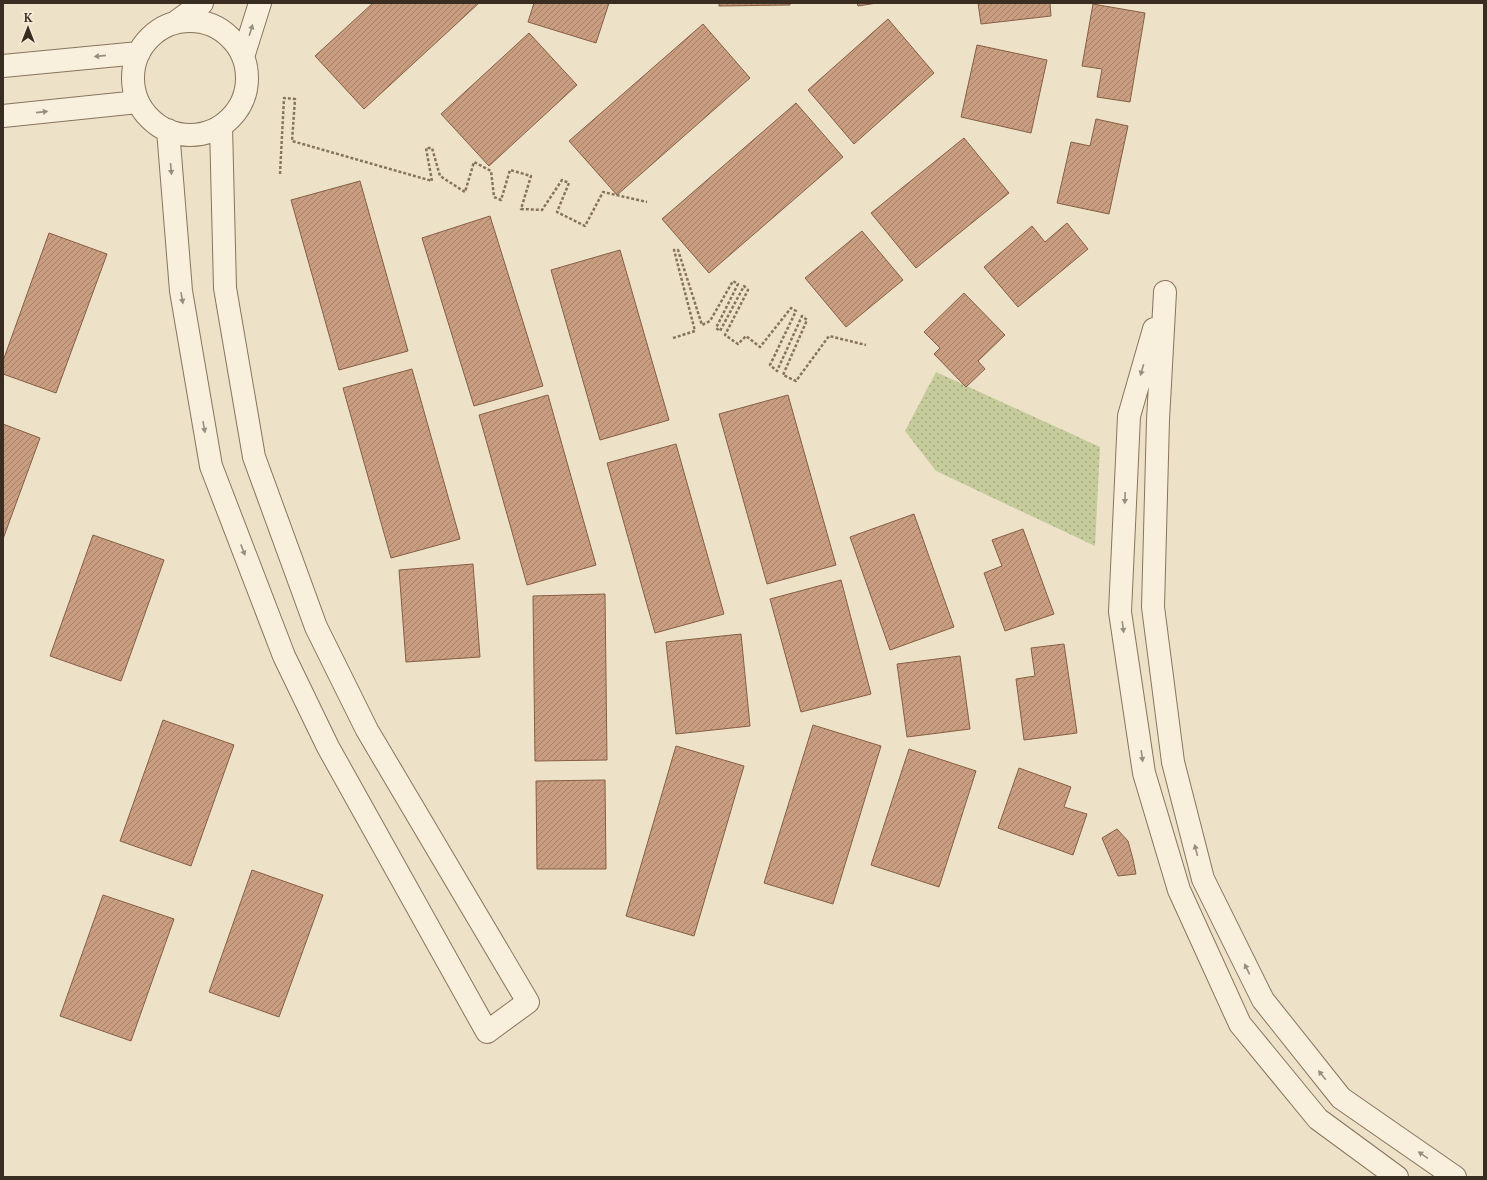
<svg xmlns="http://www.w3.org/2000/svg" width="1487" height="1180" font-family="'Libre Baskerville',serif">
<defs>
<pattern id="park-dots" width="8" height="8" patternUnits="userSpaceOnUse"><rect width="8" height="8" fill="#c6cb9c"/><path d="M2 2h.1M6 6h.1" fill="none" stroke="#a2a57f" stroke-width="1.8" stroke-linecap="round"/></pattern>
<pattern id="building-hatch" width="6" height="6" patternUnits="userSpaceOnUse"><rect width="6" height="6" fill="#c99e80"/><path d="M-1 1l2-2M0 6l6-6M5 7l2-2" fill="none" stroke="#a48168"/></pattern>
</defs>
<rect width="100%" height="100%" fill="#ede2c8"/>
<!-- park -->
<path fill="url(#park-dots)" d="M936,372L1100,447L1095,546L936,471L905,431Z"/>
<!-- building -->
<path fill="url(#building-hatch)" stroke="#865e45" d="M373,3H479L364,109L315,56Z
M534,3H609L596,43L528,22Z
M719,3H790V5L719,6Z
M857,3H877L858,6Z
M978,3H1050L1051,16L981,24Z
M1093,4L1145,13L1130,102L1097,97L1102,69L1082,66Z
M888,19L934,73L854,144L808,90Z
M703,24L750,78L617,195L569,141Z
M529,33L577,85L489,166L441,114Z
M977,45L1047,60L1031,133L961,117Z
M796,103L843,157L709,273L662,219Z
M1096,119L1128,126L1109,214L1057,203L1071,142L1090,146Z
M964,138L1009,193L916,268L871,213Z
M360,181L408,351L339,370L291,200Z
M490,216L543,386L474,406L422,238Z
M1067,223L1088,249L1018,307L984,267L1032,226L1045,242Z
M862,231L903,280L846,327L805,278Z
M49,233L107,254L56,393L3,374V361Z
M620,250L669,420L600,440L551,270Z
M964,293L1005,335L978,361L985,369L966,387L934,354L940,348L924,332Z
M412,369L460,539L391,558L343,388Z
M548,395L596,565L527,585L479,415Z
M788,395L836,565L767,584L719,414Z
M3,424L40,438L3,539Z
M676,444L724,614L655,633L607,463Z
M914,514L954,627L890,650L850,537Z
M1023,529L1054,614L1005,631L984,573L1002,566L992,540Z
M93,535L164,560L121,681L50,656Z
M473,564L480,657L406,662L399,570Z
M841,580L871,694L801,712L770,599Z
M605,594L607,760L535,761L533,596Z
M741,634L750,726L676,734L666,642Z
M1064,644L1077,733L1024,740L1016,679L1035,676L1031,648Z
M960,656L970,729L907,737L897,664Z
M163,720L234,745L191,866L120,841Z
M813,725L881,746L833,904L764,883Z
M676,746L744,766L694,936L626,916Z
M909,749L976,771L939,887L871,865Z
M1019,768L1071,787L1064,807L1087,814L1073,855L998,828Z
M605,780L606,869H537L536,781Z
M1117,829L1128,841L1133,859L1136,874L1118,876L1102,838Z
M252,870L323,895L279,1017L209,992Z
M103,895L174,919L131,1041L60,1016Z"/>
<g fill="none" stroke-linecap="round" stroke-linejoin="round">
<!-- minor casing -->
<g stroke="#88745e" stroke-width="24">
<path id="minor" d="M133 78a57 57 0 1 1 114 0a57 57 0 1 1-114 0Z
M176,22L202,3
M243,57L260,3
M3,66L139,53
M3,116L138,102
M168,130L181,291L211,466L284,656L328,747L487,1032L528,1002L367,730L316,627L254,457L225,288L221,126
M1165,292L1158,420L1153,607L1173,762L1203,879L1263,1000L1341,1098L1455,1177
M1154,329L1129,416L1120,612L1144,773L1179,890L1240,1024L1318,1119L1397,1177"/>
</g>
<!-- path -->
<path stroke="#88745e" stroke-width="2.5" stroke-dasharray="3 2" stroke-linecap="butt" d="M280,174L284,98L295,99L292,141L432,181L426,148H432L440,176L465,192L474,162L491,171L494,197L501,200L510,170L531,176L521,209L542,210L562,180L569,183L557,212L585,226L603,192L647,202
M673,338L695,331L674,250H678L702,325L710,321L733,281L738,284L716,328L720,331L744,286L748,290L725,335L738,344L746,336L760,347L791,308L796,311L770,365L777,371L802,316L807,320L783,375L796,381L829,336L866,345"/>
<!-- minor -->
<use href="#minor" stroke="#f8efdc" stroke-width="22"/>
</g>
<!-- one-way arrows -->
<defs><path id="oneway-solid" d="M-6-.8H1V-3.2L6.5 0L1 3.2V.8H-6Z"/></defs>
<g fill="#988e7e">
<use href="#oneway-solid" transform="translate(251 30) rotate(-73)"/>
<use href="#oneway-solid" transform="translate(100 56) rotate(174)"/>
<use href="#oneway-solid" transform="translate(42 112) rotate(-6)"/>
<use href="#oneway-solid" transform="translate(171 169) rotate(85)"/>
<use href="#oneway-solid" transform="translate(182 298) rotate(80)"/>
<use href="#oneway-solid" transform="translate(1142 370) rotate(106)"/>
<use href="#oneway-solid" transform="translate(204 427) rotate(80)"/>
<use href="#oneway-solid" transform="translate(1125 498) rotate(92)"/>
<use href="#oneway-solid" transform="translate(243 550) rotate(69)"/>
<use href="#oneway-solid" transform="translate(1123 627) rotate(82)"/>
<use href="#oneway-solid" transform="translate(1142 756) rotate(82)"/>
<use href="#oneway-solid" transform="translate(1196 850) rotate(-104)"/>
<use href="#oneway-solid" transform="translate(1247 969) rotate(-116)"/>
<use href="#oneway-solid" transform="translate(1322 1075) rotate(-129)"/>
<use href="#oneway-solid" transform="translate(1423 1155) rotate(-145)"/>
</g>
<!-- border -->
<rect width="1487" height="1180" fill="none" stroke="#392d21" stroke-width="8"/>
<!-- north arrow -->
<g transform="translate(28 28)" stroke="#f5ecd8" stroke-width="3" paint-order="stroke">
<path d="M0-3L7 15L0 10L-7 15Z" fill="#392d21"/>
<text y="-6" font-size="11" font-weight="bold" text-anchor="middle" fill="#392d21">K</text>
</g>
</svg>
